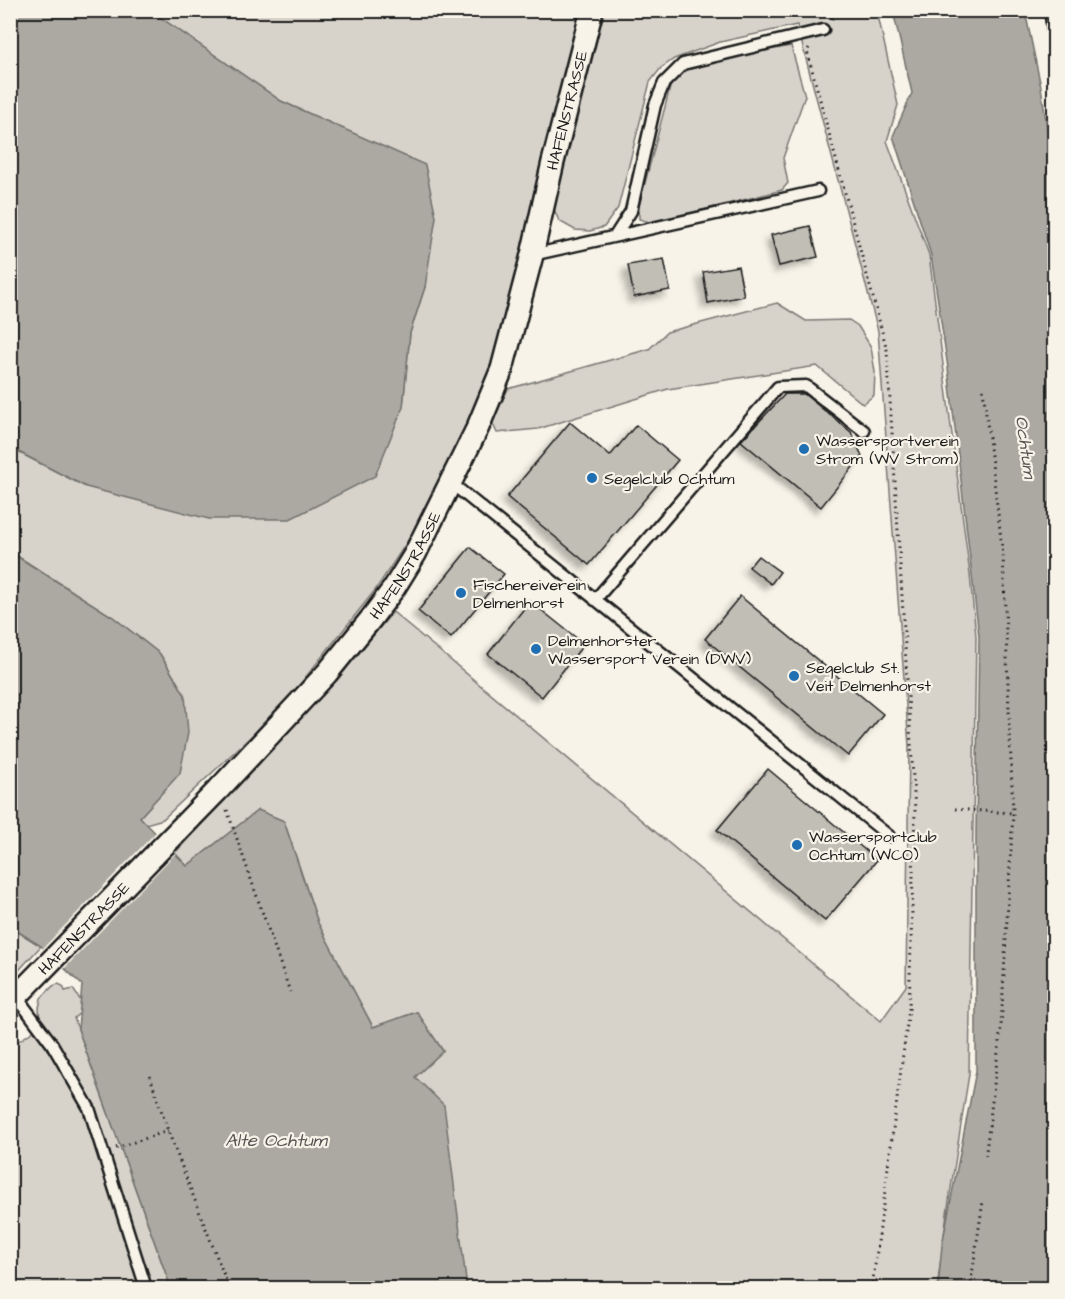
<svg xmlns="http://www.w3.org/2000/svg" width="1065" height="1299" font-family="'Architects Daughter',sans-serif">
<defs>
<filter id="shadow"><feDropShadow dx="-5.5" dy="5.5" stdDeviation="3" flood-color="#0004"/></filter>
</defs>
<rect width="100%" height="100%" fill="#f7f3e8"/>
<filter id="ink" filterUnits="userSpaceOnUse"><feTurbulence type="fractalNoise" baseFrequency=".0167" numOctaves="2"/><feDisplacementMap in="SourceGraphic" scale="12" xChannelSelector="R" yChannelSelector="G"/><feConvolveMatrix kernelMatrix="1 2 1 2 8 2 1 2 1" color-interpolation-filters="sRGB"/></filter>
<g filter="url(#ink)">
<!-- green -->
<path fill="#d7d3cb" stroke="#7a7874" stroke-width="1.5" d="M151,11H582L495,366L430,507L376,589L281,708L163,819L146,824L140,817L180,773L185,695L160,654L113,617L11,552L10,448L86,487L403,407L410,333L425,287V166L281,101Z
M600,11H877L898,105L887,141L929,255L970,575L976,636L969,1074L947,1213L937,1288H467L463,1262L415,1077L443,1051L417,1012L373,1027L318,923L284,821L258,810L187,866L175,853L342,672L393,612L881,1021L906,986L909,746L878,331L797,25L720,42L674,59L661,68L650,82L618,208L604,227L590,231L575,230L559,221L553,207V185Z
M791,46L805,96L783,158L788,183L782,190L653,223L639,219V206L672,80L689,65Z
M777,303L806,321L849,320L858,326L871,347L875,372L874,395L863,404L817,366L668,389L538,429L497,433L492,422L508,389L649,349L667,332Z
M10,927L41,946L11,979H10Z
M58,984L63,986L65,991L73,989L81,1001L80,1013L74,1018L171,1288H151L101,1124L81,1082L40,1021L39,1008L41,998L53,986Z
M35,1030L84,1106L100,1152L140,1288H11L10,1047Z"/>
<!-- water -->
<path fill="#aca9a2" stroke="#72716c" stroke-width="1.5" d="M10,11H151L281,101L425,165L436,217L425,287L410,333L403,407L375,476L290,519H209L86,487L11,448Z
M893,11H1025L1041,87L1054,175V1288H938L942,1245L976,1071V831L979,636L948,368L931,255L893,136L912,93Z
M10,552L113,617L160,654L185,695L188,733L180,773L140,817L187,866L258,810L284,821L318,923L373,1027L417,1012L443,1051L415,1077L444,1105L467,1288H171L78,1029L82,985L41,946L11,927Z"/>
<!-- pier -->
<path fill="#f7f3e8" d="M157,831L177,852L62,971L41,950Z"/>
<!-- building -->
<path fill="#c0beb5" stroke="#1c1c1c" stroke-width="1.5" filter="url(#shadow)" d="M810,226L818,257L779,266L771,235Z
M664,259L670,290L634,297L628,265Z
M738,266L744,296L708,303L703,272Z
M785,394H804L851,432L862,456L821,507L741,441Z
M570,422L610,456L636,425L678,460L589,565L507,497Z
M470,547L504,574L451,638L418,611Z
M758,556L780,572L771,584L749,567Z
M740,596L883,714L848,756L705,639Z
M530,601L584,644L542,697L488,654Z
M768,769L877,860L825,921L717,830Z"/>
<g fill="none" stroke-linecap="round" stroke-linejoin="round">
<!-- lane casing -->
<g stroke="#1c1c1c" stroke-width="15">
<path id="lane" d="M1050,10L1054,37
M615,236L631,211L655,105L664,83L683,64L823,30
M532,255L818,191
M451,483L889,836
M595,600L778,387L806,386L864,431
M16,996L52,1044L89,1108L146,1288"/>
</g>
<!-- street casing -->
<g stroke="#1c1c1c" stroke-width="26">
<g id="street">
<path id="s1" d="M10,1003L218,790L327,673L370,620L394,588L415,554L478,427L502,369L532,255L553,162L592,10"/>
</g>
</g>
<!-- path -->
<path stroke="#1c1c1c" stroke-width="3" stroke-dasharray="1.5 4.5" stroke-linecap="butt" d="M832,19L838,10
M809,48L807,51L887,350L915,810L909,1009L872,1288
M983,389L1003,555L1013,813L1001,1027L985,1160
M955,809L1013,813
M227,810L290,992
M903,838L915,840
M150,1076L168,1131L229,1288
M116,1148L168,1131
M970,1288L983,1201"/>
<!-- lane -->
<use href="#lane" stroke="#f7f3e8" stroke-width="10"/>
<!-- street -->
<use href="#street" stroke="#f7f3e8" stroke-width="21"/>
</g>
</g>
<!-- markers -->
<g fill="#1f6fb2" stroke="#f7f3e8" stroke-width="2">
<circle cx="804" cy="449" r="6"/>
<circle cx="592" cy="478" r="6"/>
<circle cx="461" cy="593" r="6"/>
<circle cx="536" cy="649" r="6"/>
<circle cx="794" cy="676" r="6"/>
<circle cx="797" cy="845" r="6"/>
</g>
<g text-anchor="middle" stroke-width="4.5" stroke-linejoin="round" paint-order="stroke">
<!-- street labels -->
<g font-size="16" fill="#1c1c1c" stroke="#f7f3e8">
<text dy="6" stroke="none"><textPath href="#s1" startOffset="1077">HAFENSTRASSE</textPath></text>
<text dy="6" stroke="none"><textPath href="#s1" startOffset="591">HAFENSTRASSE</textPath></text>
<text dy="6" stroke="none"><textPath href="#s1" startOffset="105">HAFENSTRASSE</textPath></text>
</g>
<!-- poi labels -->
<g font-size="16" fill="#1c1c1c" stroke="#f7f3e8" text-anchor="start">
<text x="816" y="446">Wassersportverein<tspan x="816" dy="18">Strom (WV Strom)</tspan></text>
<text x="604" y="484">Segelclub Ochtum</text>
<text x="473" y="590">Fischereiverein<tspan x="473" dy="18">Delmenhorst</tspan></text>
<text x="548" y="646">Delmenhorster<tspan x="548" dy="18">Wassersport Verein (DWV)</tspan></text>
<text x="806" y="673">Segelclub St.<tspan x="806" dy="18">Veit Delmenhorst</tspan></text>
<text x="809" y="842">Wassersportclub<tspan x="809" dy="18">Ochtum (WCO)</tspan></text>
</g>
<!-- water labels -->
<g font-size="18" font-style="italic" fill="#565452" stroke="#f7f3e8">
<text transform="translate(1026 447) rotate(82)" y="6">Ochtum</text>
<text x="276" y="1146">Alte Ochtum</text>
</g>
</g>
<!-- margin -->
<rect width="1065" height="1299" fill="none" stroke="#f7f3e8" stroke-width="36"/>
<rect x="18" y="18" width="1029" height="1263" fill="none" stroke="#1c1c1c" stroke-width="2" filter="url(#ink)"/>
</svg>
